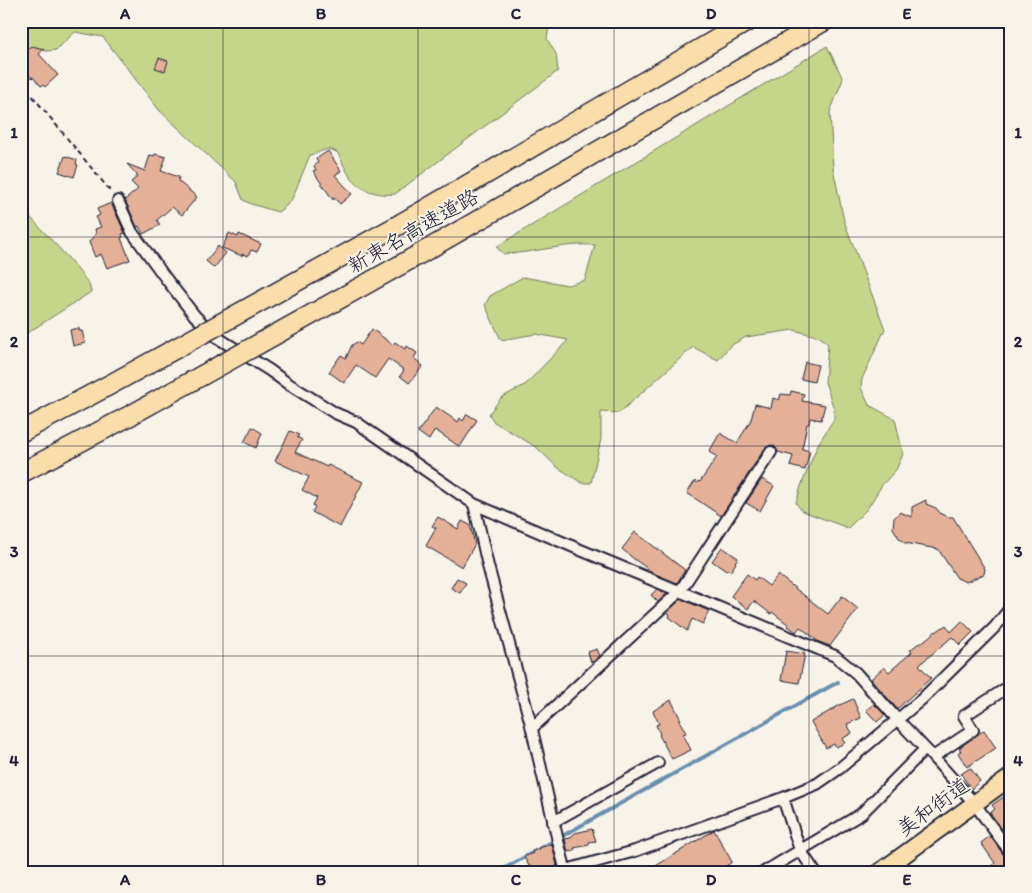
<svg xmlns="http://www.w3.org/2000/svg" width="1032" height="893" font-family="Itim,'Klee One',sans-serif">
<rect width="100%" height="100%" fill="#f7f3e8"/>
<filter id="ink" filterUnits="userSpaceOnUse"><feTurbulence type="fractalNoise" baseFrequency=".02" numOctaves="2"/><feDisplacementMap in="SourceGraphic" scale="10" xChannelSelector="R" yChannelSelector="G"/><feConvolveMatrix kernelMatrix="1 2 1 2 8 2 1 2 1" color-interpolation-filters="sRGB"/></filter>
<g filter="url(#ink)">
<!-- green -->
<path fill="#c5d58a" stroke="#747c62" d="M21,21H550L547,39L556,54L558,71L395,194C379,196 361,191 351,178C345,170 342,160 337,152L328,149L310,155L292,199L286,206L278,212L251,204L243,200L236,182L159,110L103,37L75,32L56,50L47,51L21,47Z
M827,46L843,79L830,112L833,168L844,221L885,329L862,379L861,388L869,405L895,419L903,454L896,470L882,485L867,509L848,528L802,511L796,503L801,486L818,444L834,419V409L825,382L828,344L820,337L794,330L746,337L730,346L718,360L693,347L619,413L601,412V439L591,483H582L557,467L536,447L494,422L489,414L501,398L526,384L568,340L536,334L501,340L485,305L490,296L523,277L568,285L585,280L595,245C563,243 535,253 504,254L496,247Z
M21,207L70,260L89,284L91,292L21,337Z"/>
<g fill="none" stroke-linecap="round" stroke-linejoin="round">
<!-- stream -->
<path stroke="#6a8fae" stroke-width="4" d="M498,872L838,682"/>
</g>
<!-- building -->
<path fill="#e4b097" stroke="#22223b" d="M32,46L44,49L39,54L58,75L45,87L43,85L41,86L33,77L32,78L23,68L21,56Z
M159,58L168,61L165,71L155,68Z
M328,151L341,171L335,175L352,194L340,204L334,198L333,200L313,171L316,170L314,166L318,163L316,159Z
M155,154L166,157L161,171L179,177L178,181L197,197L182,215L172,207L157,220L160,225L143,234L139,226L137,227L125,200L138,189L131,182L138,176L127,164L145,171L150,155L154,156Z
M65,156L77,160L76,164L78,165L74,177L59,172Z
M111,203L125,233L122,234L123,237L121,238L130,260L107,268L101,254L95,257L89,242L96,233L95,229L101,227L96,217L100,215L97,209Z
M229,233L238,237L239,234L261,244L257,252L251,250L248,256L242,254V256L222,248Z
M218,246L226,253L214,268L206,261Z
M79,328V331H82L85,343L73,346L70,330Z
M372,329L393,345L395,342L405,349L407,346L417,353L414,358L423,366L409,383L400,376L404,370L388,359L375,378L356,365L344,383L329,372L341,355L346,358L352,345L357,342L361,345Z
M805,362L818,365L814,382L801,379Z
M791,391L804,394L802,401L825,405L821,420L810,418L809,424H807L802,449L810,451L805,470L790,466L793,456L778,452L775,447L771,445L765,448L721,516L687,493L695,481L697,483L698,481L700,482L717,457L709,452L720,433L737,443L751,420L755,404L771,408L773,398L779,400L781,394L790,395Z
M436,407L458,422L460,418L463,421L467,414L477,420L460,447L435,430L429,440L418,432Z
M252,427L262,433L256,448L244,442Z
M290,431L299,435L297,437L302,440L295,452L327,467L328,465L363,482L340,527L312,512L315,507L313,505L317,498L302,490L309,477L275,461Z
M762,479L774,486L760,511L746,503Z
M926,500V504L936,508L941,514L949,517H953L985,569L984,574L966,582L957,578L938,549L905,543L899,538L893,528L894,518L900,512L912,517V507Z
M438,517L458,529L462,521L470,525L475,544L462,567L426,546L436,528L432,526Z
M635,532L685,570L677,583L655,574L634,559L622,549Z
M722,547L738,558L735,562L736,563L730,572L727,569L726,571L712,561Z
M747,574L755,580L757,577L769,586L778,575L828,614L842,596L858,609L830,646L819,642L800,627L796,632L788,626L789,625L772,612L771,614L754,601L748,609L731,596Z
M457,578L466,583L460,593L451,588Z
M657,589L667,594L658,602L651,595Z
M681,599L709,611L703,624L692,619L687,631L669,617L670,615L667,612Z
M962,621L973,632L960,645L952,637L919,665L931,678L897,709L871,679L884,667L889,672L912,652L910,650L919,643L920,644L936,631V632L946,625L951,632Z
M597,649L600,656L594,661L591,662L588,652Z
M786,651L805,654L799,683L781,680Z
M853,699L861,718L847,724L852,733L842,739L845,743L836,747L834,744L826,748L811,722L840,705Z
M671,700L681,720H679L686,733L683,734L691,750L672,759L659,735L660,734L656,725L659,724L653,711Z
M874,704L885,715L877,722L866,710Z
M984,730L996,748L967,767L958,753L961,751L959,748Z
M970,768L980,781L971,789L961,774Z
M1011,792V829L1005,833L990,813L995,809L992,805Z
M592,829L596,841L589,842V845L574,848L575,851L568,852L565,839L570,838L575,833Z
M714,830L732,862L717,872H646Z
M990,836L1005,857L1011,860V872H983L995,863L981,843Z
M552,844L557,865L554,868L552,872H533L531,866H529L524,857L533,853L532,851L540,849L539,848Z"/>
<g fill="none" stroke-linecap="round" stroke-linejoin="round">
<!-- minor casing -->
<g stroke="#22223b" stroke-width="14">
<path id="minor" d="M118,201L132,232L167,280L195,316L218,338L269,370L287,383L335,413L356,422L474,504L583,551L835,656L856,673L897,719L933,757L974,803L1011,853
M474,504L488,566L530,721L558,841L566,872
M532,728L680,591L771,452
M933,757L973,730L964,716L1011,685
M783,798L800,850L815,872
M553,822L658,763
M559,872L635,851L783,798L817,784L840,768L922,699L995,627L1011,607
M764,872L861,814L925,749"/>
</g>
<!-- primary casing -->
<g stroke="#22223b" stroke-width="20">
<path id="primary" d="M880,872L1011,777"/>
</g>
<!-- motorway casing -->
<g stroke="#22223b" stroke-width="22">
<path id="motorway" d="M402,223L748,21
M411,259L824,21"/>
</g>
<!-- path -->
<path stroke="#22223b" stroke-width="2" stroke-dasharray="5 4" stroke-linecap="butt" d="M21,82L112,193"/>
<!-- minor -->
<use href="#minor" stroke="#f7f3e8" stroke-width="10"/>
<!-- primary -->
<use href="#primary" stroke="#f9ddab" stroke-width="16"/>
<!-- motorway -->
<use href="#motorway" stroke="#f9ddab" stroke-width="19"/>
<!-- motorway-bridge casing -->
<g stroke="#22223b" stroke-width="22" stroke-linecap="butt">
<path id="motorway-bridge" d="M21,432L115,382L402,223
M21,473L131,415L411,259"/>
</g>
<!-- motorway-bridge -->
<use href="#motorway-bridge" stroke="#f9ddab" stroke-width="19"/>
</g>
</g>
<!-- grid -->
<path fill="none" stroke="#22223b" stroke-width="1" stroke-opacity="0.55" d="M223,21V872M418,21V872M614,21V872M809,21V872M21,237H1011M21,446H1011M21,656H1011"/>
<g text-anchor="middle" stroke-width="4" stroke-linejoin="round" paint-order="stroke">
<!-- street labels -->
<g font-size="21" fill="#22223b" stroke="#f7f3e8">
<text transform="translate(413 231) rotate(-30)" y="7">新東名高速道路</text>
<text transform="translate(933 807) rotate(-36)" y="7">美和街道</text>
</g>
</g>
<!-- margin -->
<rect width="1032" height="893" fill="none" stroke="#f7f3e8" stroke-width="55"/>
<rect x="28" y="28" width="976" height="838" fill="none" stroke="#22223b" stroke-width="2"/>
<g font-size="16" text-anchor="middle" font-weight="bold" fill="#22223b">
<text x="125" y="19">A</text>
<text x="321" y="19">B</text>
<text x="516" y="19">C</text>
<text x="711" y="19">D</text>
<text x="907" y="19">E</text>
<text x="14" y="138">1</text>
<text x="1018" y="138">1</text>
<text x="14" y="347">2</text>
<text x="1018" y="347">2</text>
<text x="14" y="557">3</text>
<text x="1018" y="557">3</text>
<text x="14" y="766">4</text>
<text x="1018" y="766">4</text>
<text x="125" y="885">A</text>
<text x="321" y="885">B</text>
<text x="516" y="885">C</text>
<text x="711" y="885">D</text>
<text x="907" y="885">E</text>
</g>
</svg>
